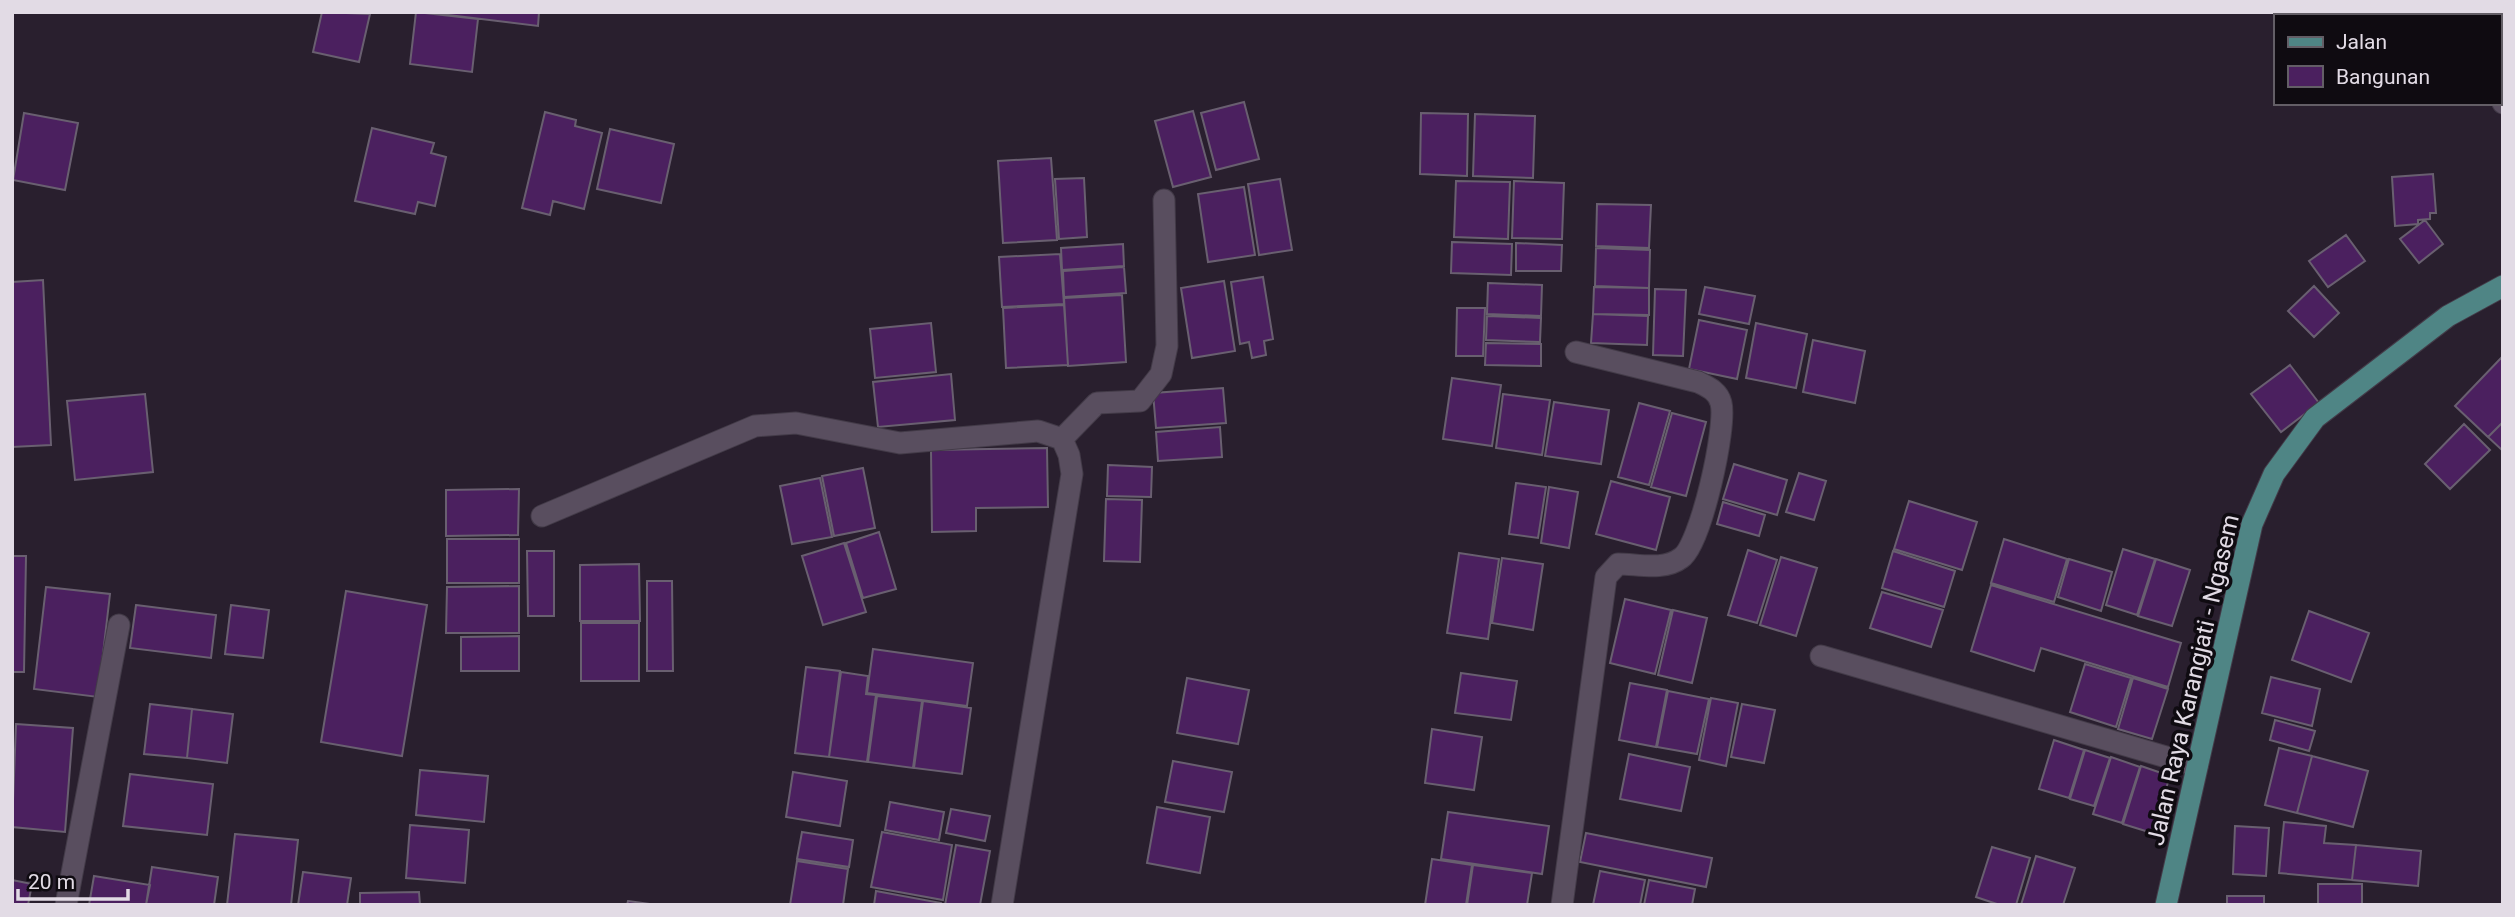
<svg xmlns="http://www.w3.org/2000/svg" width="2515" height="917" font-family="Roboto,sans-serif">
<rect width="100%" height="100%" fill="#291f2e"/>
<!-- building -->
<path fill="#4b205f" stroke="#695f70" stroke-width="2" d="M322,12L370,14L359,62L313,52Z
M416,12L478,19L472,72L410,64Z
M424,12H539L538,26Z
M1244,102L1259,159L1216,170L1201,113Z
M1193,111L1211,177L1173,187L1155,121Z
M545,112L576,120L575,126L602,133L584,209L553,201L550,215L522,208Z
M24,113L78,123L65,190L13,180Z
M1421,113L1468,114L1467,176L1420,174Z
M1475,114L1535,116L1533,178L1473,176Z
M372,128L434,143L431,153L446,157L435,206L418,202L415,214L355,201Z
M610,129L674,144L661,203L597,189Z
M1051,158L1057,240L1003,243L998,161Z
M2433,174L2436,213H2430V219L2418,220V224L2395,226L2392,177Z
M1084,178L1087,237L1059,239L1055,179Z
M1280,179L1292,250L1259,255L1248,184Z
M1456,181L1510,182L1508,239L1454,237Z
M1514,181L1564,183L1562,239L1512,238Z
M1244,187L1255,255L1208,262L1198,194Z
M1597,204L1651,205L1649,248L1596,246Z
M2425,220L2443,244L2419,263L2400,239Z
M2346,235L2365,261L2328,287L2309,261Z
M1452,242L1512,244L1511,275L1451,273Z
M1516,243L1562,245L1561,271H1516Z
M1123,244L1124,266L1062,270L1061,248Z
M1596,248L1650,250L1649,288L1595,286Z
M1060,254L1064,304L1002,307L999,257Z
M1124,267L1126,293L1064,297L1063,271Z
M1263,277L1273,339L1264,341L1266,355L1252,358L1249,342L1240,344L1231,282Z
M43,280L51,445L12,447V282Z
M1224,281L1235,351L1192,358L1181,288Z
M1488,283L1542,285L1541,316L1487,314Z
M2314,286L2339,313L2314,337L2288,311Z
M1594,287L1649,288V315L1593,314Z
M1705,287L1755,296L1749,324L1699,314Z
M1655,289L1686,290L1683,356L1653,355Z
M1122,295L1126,362L1068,366L1064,298Z
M1064,305L1068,365L1006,368L1003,308Z
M1457,308H1485L1483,356H1456Z
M1593,314L1648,316L1647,345L1591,343Z
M1487,316L1541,318L1540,342L1486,340Z
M1699,320L1747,330L1737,379L1689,369Z
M931,323L936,372L875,378L870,329Z
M1756,323L1807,334L1796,388L1746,378Z
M1813,340L1865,351L1855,403L1803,392Z
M1486,343L1541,344V366L1485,365Z
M2502,357L2503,422L2488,437L2455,406Z
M2290,365L2319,403L2281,432L2251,394Z
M951,374L955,420L878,427L873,382Z
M1452,378L1501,385L1492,446L1443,439Z
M1223,388L1226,423L1156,428L1153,393Z
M145,394L153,472L75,480L67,401Z
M1503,394L1550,400L1542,455L1496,448Z
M1554,402L1609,410L1601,464L1545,456Z
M1639,403L1670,411L1649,485L1618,477Z
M1672,413L1706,422L1686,496L1651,487Z
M2503,422V451L2488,437Z
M2464,424L2490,450L2450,489L2425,464Z
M1220,427L1222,457L1158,461L1156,432Z
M1047,448L1048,507L976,508V531L932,532L931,450Z
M1734,464L1787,480L1777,515L1723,499Z
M1108,465L1152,467L1151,497L1107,496Z
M863,468L875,528L834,536L822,476Z
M1799,473L1826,481L1814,520L1786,512Z
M820,478L832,537L792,544L780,486Z
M1611,481L1670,497L1656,550L1596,534Z
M1516,483L1546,487L1538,538L1509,534Z
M1549,487L1578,492L1569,548L1541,543Z
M519,489L518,535L446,536V490Z
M1106,499L1142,500L1140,562L1104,561Z
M1909,501L1977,522L1962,570L1894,549Z
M1723,502L1765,515L1759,536L1717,524Z
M879,532L896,589L863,598L846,543Z
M447,539H519V583H447Z
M2004,539L2067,559L2054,602L1991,583Z
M844,543L866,612L823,625L802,556Z
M2123,549L2155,559L2137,615L2106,605Z
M1748,550L1777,560L1757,623L1728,615Z
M527,551H554V616H528Z
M1893,551L1955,571L1944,607L1882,588Z
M1459,553L1499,559L1488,639L1447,633Z
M12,556H26L24,672H12Z
M1781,557L1817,568L1796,636L1760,625Z
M1502,558L1543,564L1533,630L1492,623Z
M2069,559L2112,572L2101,611L2058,597Z
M2156,559L2190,570L2172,626L2138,616Z
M639,564L640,621H580V565Z
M647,581H672L673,671H647Z
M1991,585L2181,643L2168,687L2041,648L2034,671L1971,651Z
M519,586V633H446L447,587Z
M46,587L110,594L98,697L34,689Z
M346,591L427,605L402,756L321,742Z
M1882,592L1943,610L1931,647L1870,628Z
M1625,599L1671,610L1655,674L1610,663Z
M136,605L216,615L211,658L130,648Z
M231,605L269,610L263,658L225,654Z
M1673,610L1707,618L1692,683L1658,675Z
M2309,611L2369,633L2351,682L2292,660Z
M581,623H639V681H581Z
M519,636V671H461V637Z
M873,649L973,663L967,706L867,693Z
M2085,664L2131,678L2116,727L2070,712Z
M806,667L840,671L829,757L795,753Z
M841,672L868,676L866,694L876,695L867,762L829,757Z
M1461,673L1517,681L1511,720L1455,713Z
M2271,677L2320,689L2312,726L2262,713Z
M1187,678L1249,690L1238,744L1177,733Z
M2133,678L2168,689L2152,739L2118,729Z
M1630,683L1667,690L1656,747L1619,740Z
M1668,691L1709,699L1697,754L1657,747Z
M877,696L922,701L913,768L868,762Z
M1711,698L1738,703L1726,766L1699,760Z
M923,701L971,708L962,774L914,768Z
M150,704L192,709L187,758L144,754Z
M1742,704L1775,710L1764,763L1731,757Z
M192,709L233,714L227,763L187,758Z
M2275,720L2315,731L2309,751L2270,740Z
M16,724L73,728L65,832L12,827Z
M1432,729L1482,737L1474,790L1425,783Z
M2054,740L2084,750L2069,798L2039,789Z
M2279,748L2312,756L2297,813L2265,805Z
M2085,750L2110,758L2094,806L2070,799Z
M1629,754L1690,767L1681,811L1620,799Z
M2312,756L2368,771L2353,827L2297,813Z
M2111,757L2140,767L2122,823L2093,814Z
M1173,761L1232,772L1224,812L1165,802Z
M2141,766L2170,776L2152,833L2123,824Z
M420,770L488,776L484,822L416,815Z
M793,772L847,781L840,826L786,817Z
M130,774L213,784L207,835L123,826Z
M890,802L944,812L939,840L885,830Z
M1157,807L1210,817L1200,873L1147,863Z
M951,809L990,816L985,841L946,833Z
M1448,812L1549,826L1542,874L1441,859Z
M2284,822L2326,826L2324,843L2356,845L2352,880L2279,873Z
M410,825L469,830L465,883L406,878Z
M2235,826L2269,828L2266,876L2233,874Z
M802,832L853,840L849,867L797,859Z
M882,832L952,845L943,900L871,887Z
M1586,833L1712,858L1706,887L1580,862Z
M235,834L298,840L291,905H227Z
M956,845L990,851L980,905H945Z
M2356,845L2421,851L2418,886L2352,880Z
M1992,847L2030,858L2016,905H2000L1976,897Z
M2036,856L2075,868L2063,905H2021Z
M1432,859L1472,865L1466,905H1425Z
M797,861L848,869L843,905H790Z
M1473,865L1532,873L1527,905H1467Z
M152,867L218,877L214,905H146Z
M1600,871L1645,880L1640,905H1593Z
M303,872L351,878L347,905H298Z
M94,876L150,885L146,905H89Z
M12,880L32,884L28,905H12Z
M1649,880L1695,889L1692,905H1644Z
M2318,884H2362V905H2318Z
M876,891L941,903V905H874Z
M419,892L420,905H360V893Z
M2227,896H2264V905H2227Z
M628,901L657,905H627Z"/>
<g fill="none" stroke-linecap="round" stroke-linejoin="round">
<!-- minor casing -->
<g stroke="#433b48" stroke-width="23">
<path id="minor" d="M2472,12L2473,16
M2499,93L2503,103
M542,516L755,426L796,423L900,443L1038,431L1062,439
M1821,656L2197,766
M66,905L119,625
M1002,905L1072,474L1069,455L1062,439L1097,403L1140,401L1161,374L1167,346L1164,200
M1562,905L1606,577L1618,564C1638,564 1664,571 1681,558C1701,545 1727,426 1721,403C1718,391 1708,387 1698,382L1576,352"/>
</g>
<!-- major casing -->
<g stroke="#433b48" stroke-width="23">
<path id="major" d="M2166,905L2252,524L2274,474L2315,418L2448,316L2503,286"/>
</g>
<!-- minor -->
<use href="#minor" stroke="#594e5f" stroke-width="21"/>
<!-- major -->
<use href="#major" stroke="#4f8585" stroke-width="21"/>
</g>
<g text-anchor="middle" stroke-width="7" stroke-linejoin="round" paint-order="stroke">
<!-- street labels -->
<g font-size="24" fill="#e2dbe5" stroke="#0f0b11">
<text transform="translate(2193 680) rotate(-77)" y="8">Jalan Raya Karangjati - Ngasem</text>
</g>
</g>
<!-- border -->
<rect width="2515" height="917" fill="none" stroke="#e2dbe5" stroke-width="28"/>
<!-- legend -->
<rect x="2274" y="14" width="228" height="91" fill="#0f0b11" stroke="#635e66" stroke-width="2"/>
<rect x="2288" y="37" width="35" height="10" fill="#4f8585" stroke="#635e66" stroke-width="2"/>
<text x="2336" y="49" font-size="21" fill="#e2dbe5">Jalan</text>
<rect x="2288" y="66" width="35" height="21" fill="#4b205f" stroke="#635e66" stroke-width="2"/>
<text x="2336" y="84" font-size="21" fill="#e2dbe5">Bangunan</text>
<!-- scale -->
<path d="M18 889v10h110v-10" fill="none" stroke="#e2dbe5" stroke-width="3.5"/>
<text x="28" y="889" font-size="21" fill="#e2dbe5" stroke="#0f0b11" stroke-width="5" paint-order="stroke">20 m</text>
</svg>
